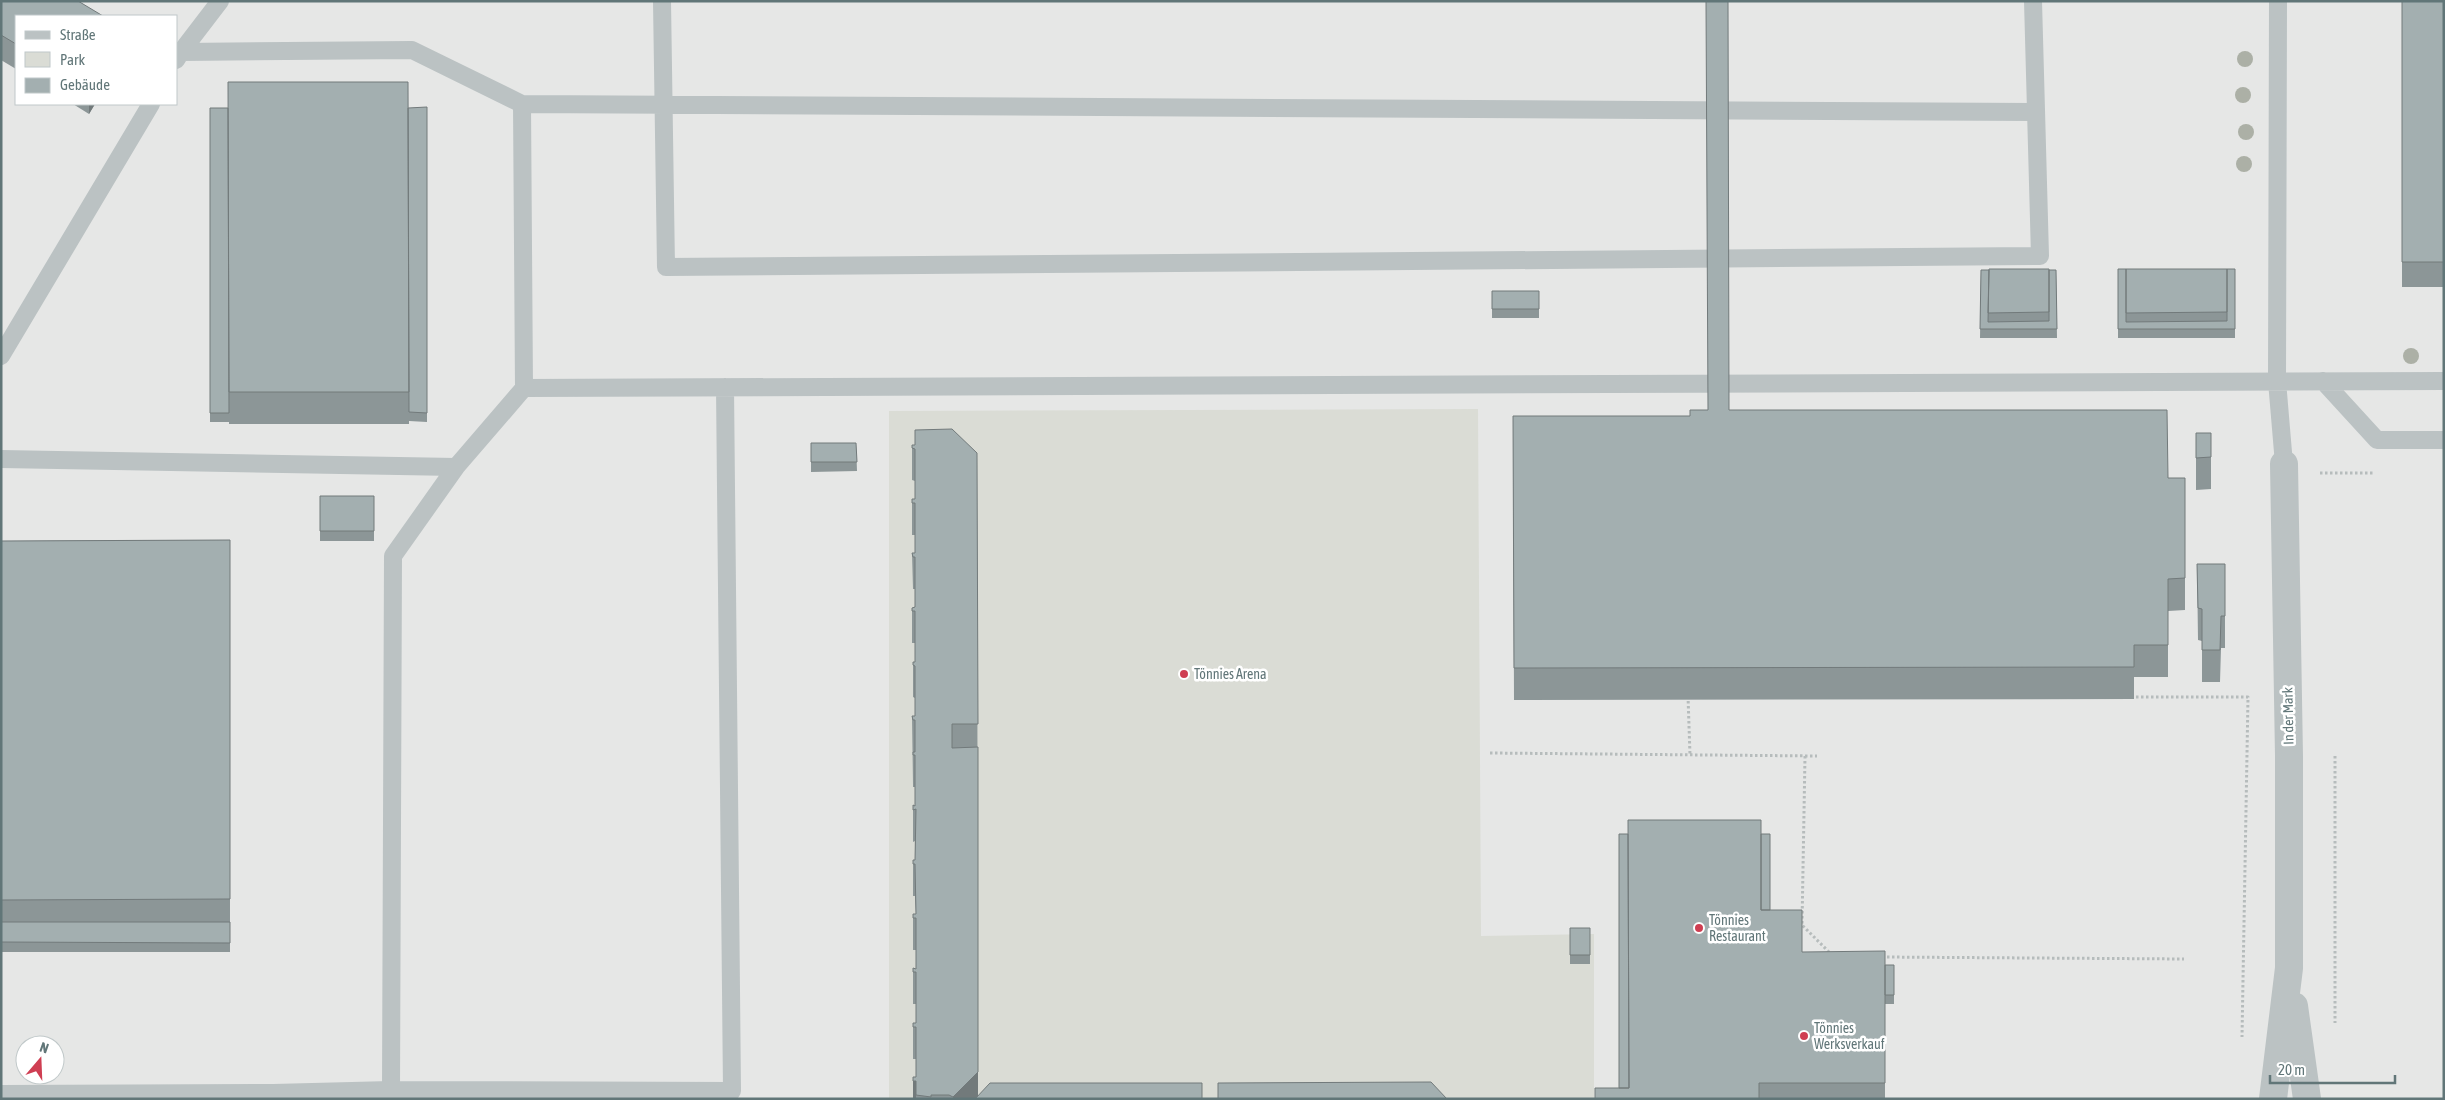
<svg xmlns="http://www.w3.org/2000/svg" width="2445" height="1100" font-family="'Asap Condensed',sans-serif">
<rect width="100%" height="100%" fill="#f8f7f6"/>
<!-- built -->
<path fill="#e6e7e6" fill-rule="evenodd" d="M1,1H2444V1099H1ZM16,16H176V104H16ZM25,1045H55V1075H25Z"/>
<!-- green -->
<path fill="#dadcd5" d="M1478,409L1481,936L1594,934V1099H889V411Z"/>
<g fill="none" stroke-linecap="round" stroke-linejoin="round">
<!-- path -->
<path stroke="#b6bcbc" stroke-width="3" stroke-dasharray="2.5 2.5" stroke-linecap="butt" d="M2320,473H2374
M1688,696L1690,755
M2131,697H2248L2242,1037
M1490,753L1817,756
M1805,756L1802,925L1830,953
M2335,756V1023
M1882,957L2184,959"/>
<!-- lane -->
<path stroke="#bbc2c3" stroke-width="18" d="M662,1L666,267L2040,256L2033,1
M2278,1L2277,381L2284,464
M181,52L220,1
M176,60L181,52L412,50L522,104
M1,356L151,104
M2323,381L2377,440H2444
M524,388L522,104L2036,112
M1,459L456,467
M391,1090L732,1091L725,387
M1,1094L273,1093L391,1090L393,556L456,467L524,388L2444,381"/>
<!-- street -->
<path stroke="#bbc2c3" stroke-width="28" d="M2294,1006L2307,1099
M2273,1099L2289,968V756L2284,464"/>
</g>
<!-- trees -->
<g fill="#acb0a6">
<circle cx="2245" cy="59" r="8"/>
<circle cx="2243" cy="95" r="8"/>
<circle cx="2246" cy="132" r="8"/>
<circle cx="2244" cy="164" r="8"/>
<circle cx="2411" cy="356" r="8"/>
</g>
<!-- wall -->
<path fill="#8c9697" d="M1,1L16,16V69L1,60Z
M2402,1H2444V287H2402Z
M73,104H95L89,114Z
M427,107V422L409,421V424H229V422H210V108L409,252Z
M2118,269H2235V338H2118Z
M1981,270H2056L2057,338H1980Z
M1492,291H1539V318H1492Z
M1729,410L2168,478H2185V610L2168,611V677H2134V699L1514,700L1513,416H1690Z
M2196,433H2211V489L2196,490Z
M811,443H856L857,471L811,472Z
M912,448L977,453L978,1095L1202,1099H913L916,1077V1059H913V1023H916V1004H913V972L916,969V950H913V914H916L915,896H913V860H915V841L913,842V805L915,806V787H913V784L912,716H915V698L913,697V662H915V643H912V608L915,607V589H913L912,553H915V535H912V499H915V481L912,480Z
M320,496H374V541H320Z
M230,540V952H1V541Z
M2197,564H2225V648H2221L2220,682H2202V641L2198,640Z
M1761,834L1770,910L1802,952L1885,965H1894V1004H1885V988V1099H1595L1619,1088Z
M1570,928H1590V964H1570Z"/>
<!-- shaded-wall -->
<path fill="#727a7b" d="M89,104H95L89,114Z
M978,1072V1099H953V1097Z
M913,1081H916V1099H913Z"/>
<!-- building -->
<path fill="#a3afb0" stroke="#727a7b" d="M1,1H78L103,16H16V44L1,35Z
M1706,1H1728L1729,410H2167L2168,478H2185V578L2168,579V645H2134V667L1514,668L1513,416H1690V410H1708Z
M2402,1H2444V262H2402Z
M228,82H408L409,392H229Z
M427,107V413L409,412L408,108Z
M210,108H228L229,413H210Z
M1989,269H2049V312L1988,313Z
M2118,269H2126V322L2227,321V269H2235V329H2118Z
M2126,269H2227V312L2126,313Z
M1981,270H1989L1988,322L2049,321V270H2056L2057,329H1980Z
M1492,291H1539V309H1492Z
M952,429L977,453L978,724H952V748L978,747V1072L953,1097L949,1095H931V1097L916,1095V1081H913V1077H916V1027H913V1023H916V972H913V968L916,969V918H913V914H916L915,864H913V860H915L916,809L913,810V805L915,806V755H913V752H915V720H913L912,716H915V666L913,665V662H915V611H912V608L915,607V557H913L912,553H915V503H912V499H915V449L912,448V445H915V430Z
M2196,433H2211V457L2196,458Z
M811,443H856L857,462H811Z
M320,496H374V531H320Z
M230,540V899L1,900V541Z
M2197,564H2225V616H2221L2220,650H2202V609L2198,608Z
M1628,820H1761V910H1802V952L1885,951V1083H1759V1099H1595V1088H1629Z
M1619,834H1628L1629,1088H1619Z
M1761,834H1770V910H1761Z
M1,922H230V943L1,942Z
M1570,928H1590V955H1570Z
M1885,965H1894V995H1885Z
M1431,1082L1447,1099H1218V1083Z
M990,1083H1202V1099H975Z"/>
<!-- markers -->
<g fill="#cf3e52" stroke="#fff" stroke-width="2">
<circle cx="1184" cy="674" r="5"/>
<circle cx="1699" cy="928" r="5"/>
<circle cx="1804" cy="1036" r="5"/>
</g>
<g text-anchor="middle" stroke-width="5" stroke-linejoin="round" paint-order="stroke">
<!-- poi labels -->
<g font-size="14" fill="#617678" stroke="#fff" text-anchor="start">
<text x="1194" y="679">Tönnies Arena</text>
<text x="1709" y="925">Tönnies<tspan x="1709" dy="16">Restaurant</tspan></text>
<text x="1814" y="1033">Tönnies<tspan x="1814" dy="16">Werksverkauf</tspan></text>
</g>
<!-- street labels -->
<g font-size="14" fill="#617678" stroke="#fff">
<text transform="translate(2288 716) rotate(-91)" y="5">In der Mark</text>
</g>
</g>
<!-- border -->
<rect width="2445" height="1100" fill="none" stroke="#617678" stroke-width="5"/>
<!-- legend -->
<rect x="15" y="15" width="162" height="90" fill="#ffffff" stroke="#c0c8c9"/>
<rect x="25" y="31" width="25" height="8" fill="#bbc2c3" stroke="#c0c8c9"/>
<text x="60" y="40" font-size="15" fill="#617678">Straße</text>
<rect x="25" y="52" width="25" height="15" fill="#dadcd5" stroke="#c0c8c9"/>
<text x="60" y="65" font-size="15" fill="#617678">Park</text>
<rect x="25" y="78" width="25" height="15" fill="#a3afb0" stroke="#c0c8c9"/>
<text x="60" y="90" font-size="15" fill="#617678">Gebäude</text>
<!-- north arrow -->
<g transform="translate(40 1060) rotate(19)"><circle r="24" fill="#ffffff" stroke="#c0c8c9"/>
<path d="M0-4L9 19L0 12L-9 19Z" fill="#cf3e52"/>
<text y="-8" font-size="14" font-weight="bold" text-anchor="middle" fill="#617678">N</text>
</g>
<!-- scale -->
<path d="M2270 1075v8h125v-8" fill="none" stroke="#617678" stroke-width="2.5"/>
<text x="2278" y="1075" font-size="15" fill="#617678" stroke="#ffffff" stroke-width="4" paint-order="stroke">20 m</text>
</svg>
